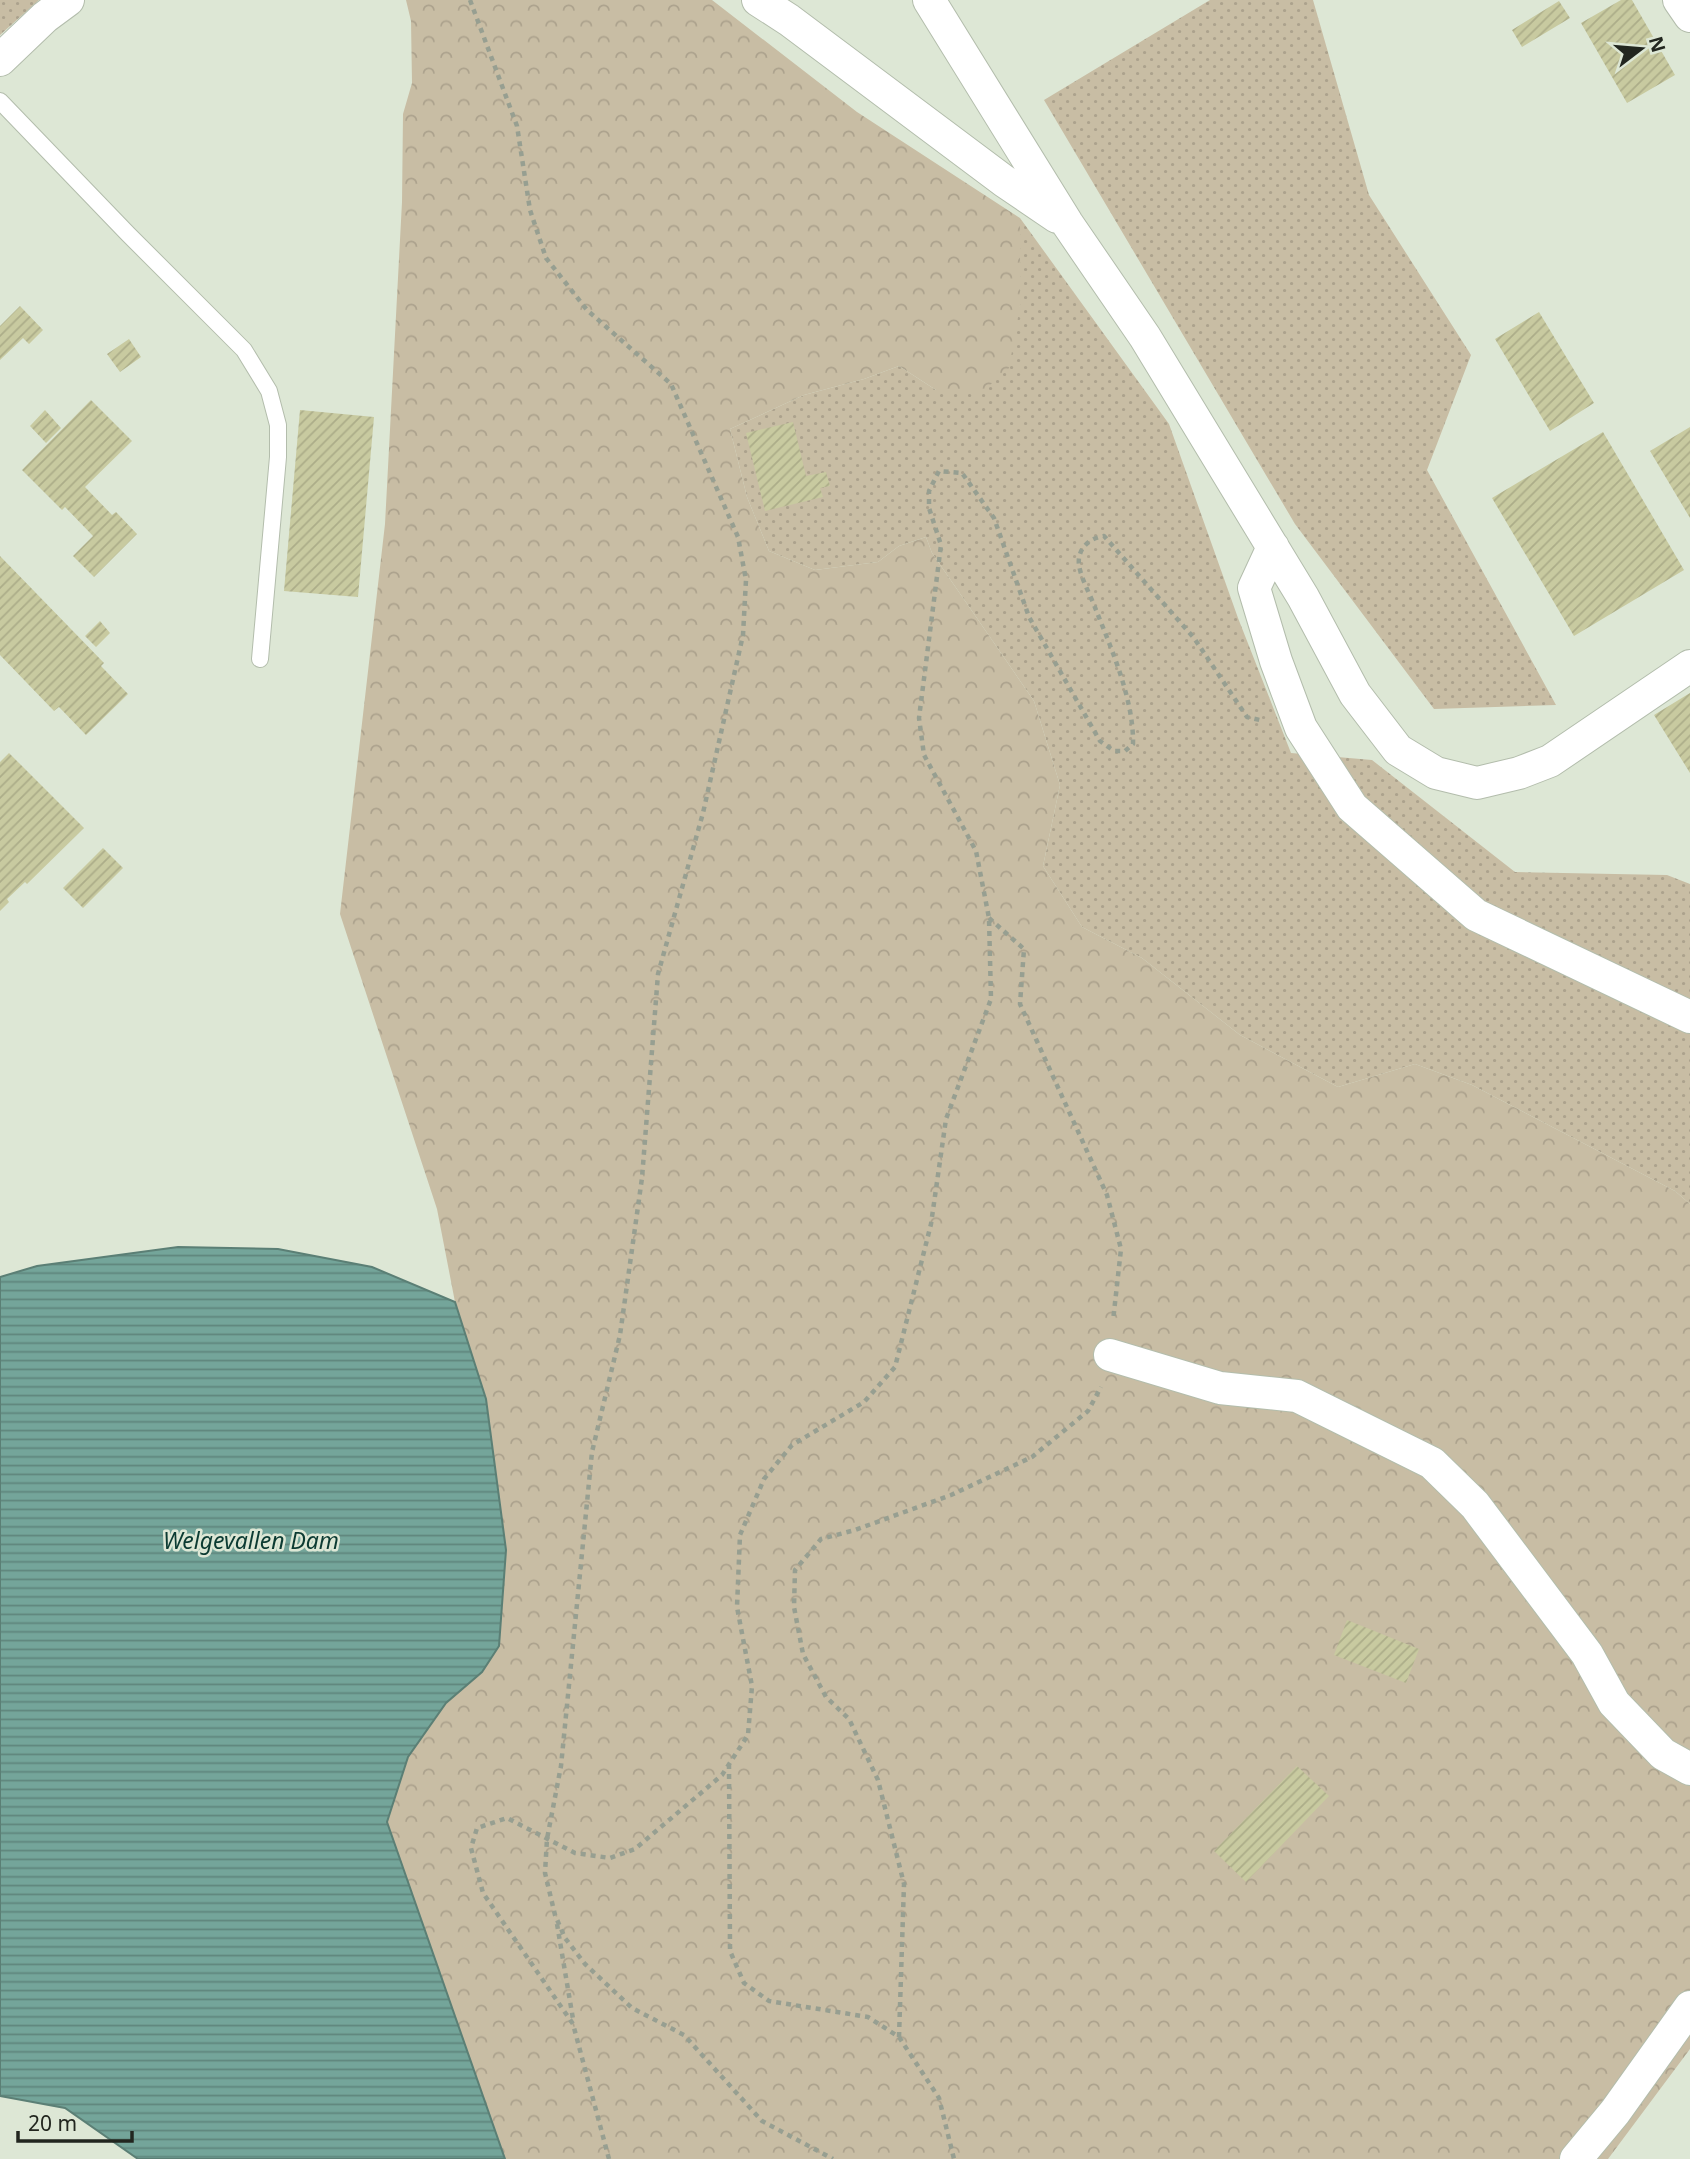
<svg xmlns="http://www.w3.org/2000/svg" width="1690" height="2159" font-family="'Noto Sans',sans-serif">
<defs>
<pattern id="grass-dots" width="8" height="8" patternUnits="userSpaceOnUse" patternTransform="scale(1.75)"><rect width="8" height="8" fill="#c8bda4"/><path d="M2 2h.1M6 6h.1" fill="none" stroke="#aca28d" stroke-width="1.8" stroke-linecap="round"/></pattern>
<pattern id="forest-crowns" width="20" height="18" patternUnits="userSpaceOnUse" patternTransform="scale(1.75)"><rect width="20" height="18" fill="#c8bda4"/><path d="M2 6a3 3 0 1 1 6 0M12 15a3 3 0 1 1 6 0" fill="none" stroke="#aca28d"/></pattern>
<pattern id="water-rules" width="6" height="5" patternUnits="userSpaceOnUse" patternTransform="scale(1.75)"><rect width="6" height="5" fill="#74a59a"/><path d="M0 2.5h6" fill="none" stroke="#5f867d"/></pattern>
<pattern id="building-hatch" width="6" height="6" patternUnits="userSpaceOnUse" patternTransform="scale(1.75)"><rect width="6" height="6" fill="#c8caa0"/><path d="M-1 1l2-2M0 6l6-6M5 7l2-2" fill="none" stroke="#acad89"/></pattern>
</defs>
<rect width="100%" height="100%" fill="#dde7d5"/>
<!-- grass -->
<path fill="url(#grass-dots)" d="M0,0H39L0,35Z
M1210,0H1313L1369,195L1471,355L1427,470L1556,705L1434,709L1295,524L1044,100Z
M1020,218L1169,424L1238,618L1291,753L1372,760L1515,872L1667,875L1690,884V1204L1675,1191L1472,1085L1415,1064L1338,1087L1240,1035L1142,958L1082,927L1043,866L1060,785L1034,701L932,553L926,537L899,546L878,562L815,570L769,551L747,497L730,429L804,395L864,379L899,366L936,390L1020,306Z"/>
<!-- forest -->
<path fill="url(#forest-crowns)" d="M406,0H712L857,112L1020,218V306L1009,368L981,393L936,390L899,366L864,379L804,395L730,429L747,497L769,551L815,570L878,562L899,546L926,537L932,553L1034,701L1060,785L1043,866L1082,927L1142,958L1240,1035L1338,1087L1415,1064L1472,1085L1675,1191L1690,1204V2049L1608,2159H505L387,1822L408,1757L446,1703L482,1672L499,1646L506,1550L486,1399L455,1302L437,1209L340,914L385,524L402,202L403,114L412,83L411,21Z"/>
<!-- water -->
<path fill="url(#water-rules)" stroke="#5b7f75" stroke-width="2" d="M178,1247L278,1249L372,1267L455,1302L486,1399L506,1550L499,1646L482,1672L446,1703L408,1757L387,1822L505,2159H138L65,2108L0,2096V1277L37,1266Z"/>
<!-- building -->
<path fill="url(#building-hatch)" d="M1621,0H1632L1675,75L1627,103L1581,23Z
M1559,1L1570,18L1522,47L1512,30Z
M20,306L43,330L29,344L23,338L0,360V326Z
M1539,312L1594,403L1550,431L1495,339Z
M129,339L141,357L120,372L107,354Z
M91,400L132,441L85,487L112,515L116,512L137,534L94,577L73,556L93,536L65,507L62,510L22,470Z
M45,410L61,428L46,443L30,426Z
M300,410L374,417L358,597L284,591Z
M793,422L806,476L826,472L830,486L820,488L823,497L765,511L746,433Z
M1690,427V518L1650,451Z
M1603,432L1684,570L1574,636L1492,498Z
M0,556L104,663L101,666L128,694L86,735L59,707L54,711L0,655Z
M100,621L110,633L96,647L85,636Z
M1690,693V773L1654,715Z
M9,753L84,828L27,884L25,882L7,899L9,902L0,911V762Z
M103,848L123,868L83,908L63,888Z
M1347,1620L1419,1649L1406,1683L1334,1655Z
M1297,1766L1329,1796L1246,1882L1214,1851Z"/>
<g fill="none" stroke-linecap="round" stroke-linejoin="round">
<!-- service casing -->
<g stroke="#b3bdac" stroke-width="18">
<path id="service" d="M0,101L128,234L244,350L269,391L278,425V457L260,659"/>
</g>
<!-- minor casing -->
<g stroke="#b3bdac" stroke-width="34">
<path id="minor" d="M758,0L789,20L1004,181L1057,217
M929,0L1067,223L1145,337L1303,597L1355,694L1398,750L1436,773L1477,783L1519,773L1550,761L1690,666
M1679,0L1690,16
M0,60L45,17L68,0
M1273,547L1254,588L1276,661L1301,728L1352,807L1476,915L1690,1017
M1110,1355L1220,1388L1297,1396L1432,1463L1475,1505L1587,1654L1614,1703L1663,1754L1690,1769
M1576,2159L1615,2112L1690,2007"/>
</g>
<!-- path -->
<path stroke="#979f91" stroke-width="4.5" stroke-dasharray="5 5" stroke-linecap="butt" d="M470,0L517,126L530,210L546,258L587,310L671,384L738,537L746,580L743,635L703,813L658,974L642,1178L620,1335L592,1452L561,1766L547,1839L545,1873L555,1915L565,1938L585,1964L632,2008L684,2035L762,2121L833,2159
M989,918L1024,949L1020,1004L1107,1195L1121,1249L1113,1321
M729,1764L730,1951L744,1983L769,2001L868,2017L899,2037L939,2098L954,2159
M557,1924L573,2019
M899,2037L904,1884L878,1780L849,1719L826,1697L803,1654L794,1607L795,1570L821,1539L855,1530L951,1495L1032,1457L1088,1411L1101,1387
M609,2159L573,2024L483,1893L471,1848L477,1828L507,1818L575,1853L610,1858L635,1849L722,1775L748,1735L752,1686L737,1607L740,1535L764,1479L792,1445L864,1402L895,1367L931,1224L946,1119L991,999L989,918L976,851L924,755L919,718L941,545L929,508V491L939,471L962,473L994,518L1029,617L1100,741L1114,751H1125L1133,744C1134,701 1112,650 1096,610C1091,596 1081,579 1079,565C1077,549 1089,538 1104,536L1194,638L1247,717L1260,720"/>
<!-- service -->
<use href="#service" stroke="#fff" stroke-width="16"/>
<!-- minor -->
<use href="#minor" stroke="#fff" stroke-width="32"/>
</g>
<g text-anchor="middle" stroke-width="5" stroke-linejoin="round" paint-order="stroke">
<!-- water labels -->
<g font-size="23" font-style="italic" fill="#0c3b32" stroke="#dde7d5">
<text x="251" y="1549">Welgevallen Dam</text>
</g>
</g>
<!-- north arrow -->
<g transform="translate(1641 49) rotate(74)" stroke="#dde7d5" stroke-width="5" paint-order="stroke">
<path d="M0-5L12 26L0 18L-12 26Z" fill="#22261f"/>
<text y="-10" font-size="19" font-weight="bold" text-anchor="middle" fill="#22261f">N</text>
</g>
<!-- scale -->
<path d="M18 2131v10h114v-10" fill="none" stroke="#22261f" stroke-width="3.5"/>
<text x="28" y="2131" font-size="21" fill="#22261f" stroke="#dde7d5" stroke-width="5" paint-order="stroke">20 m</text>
</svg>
